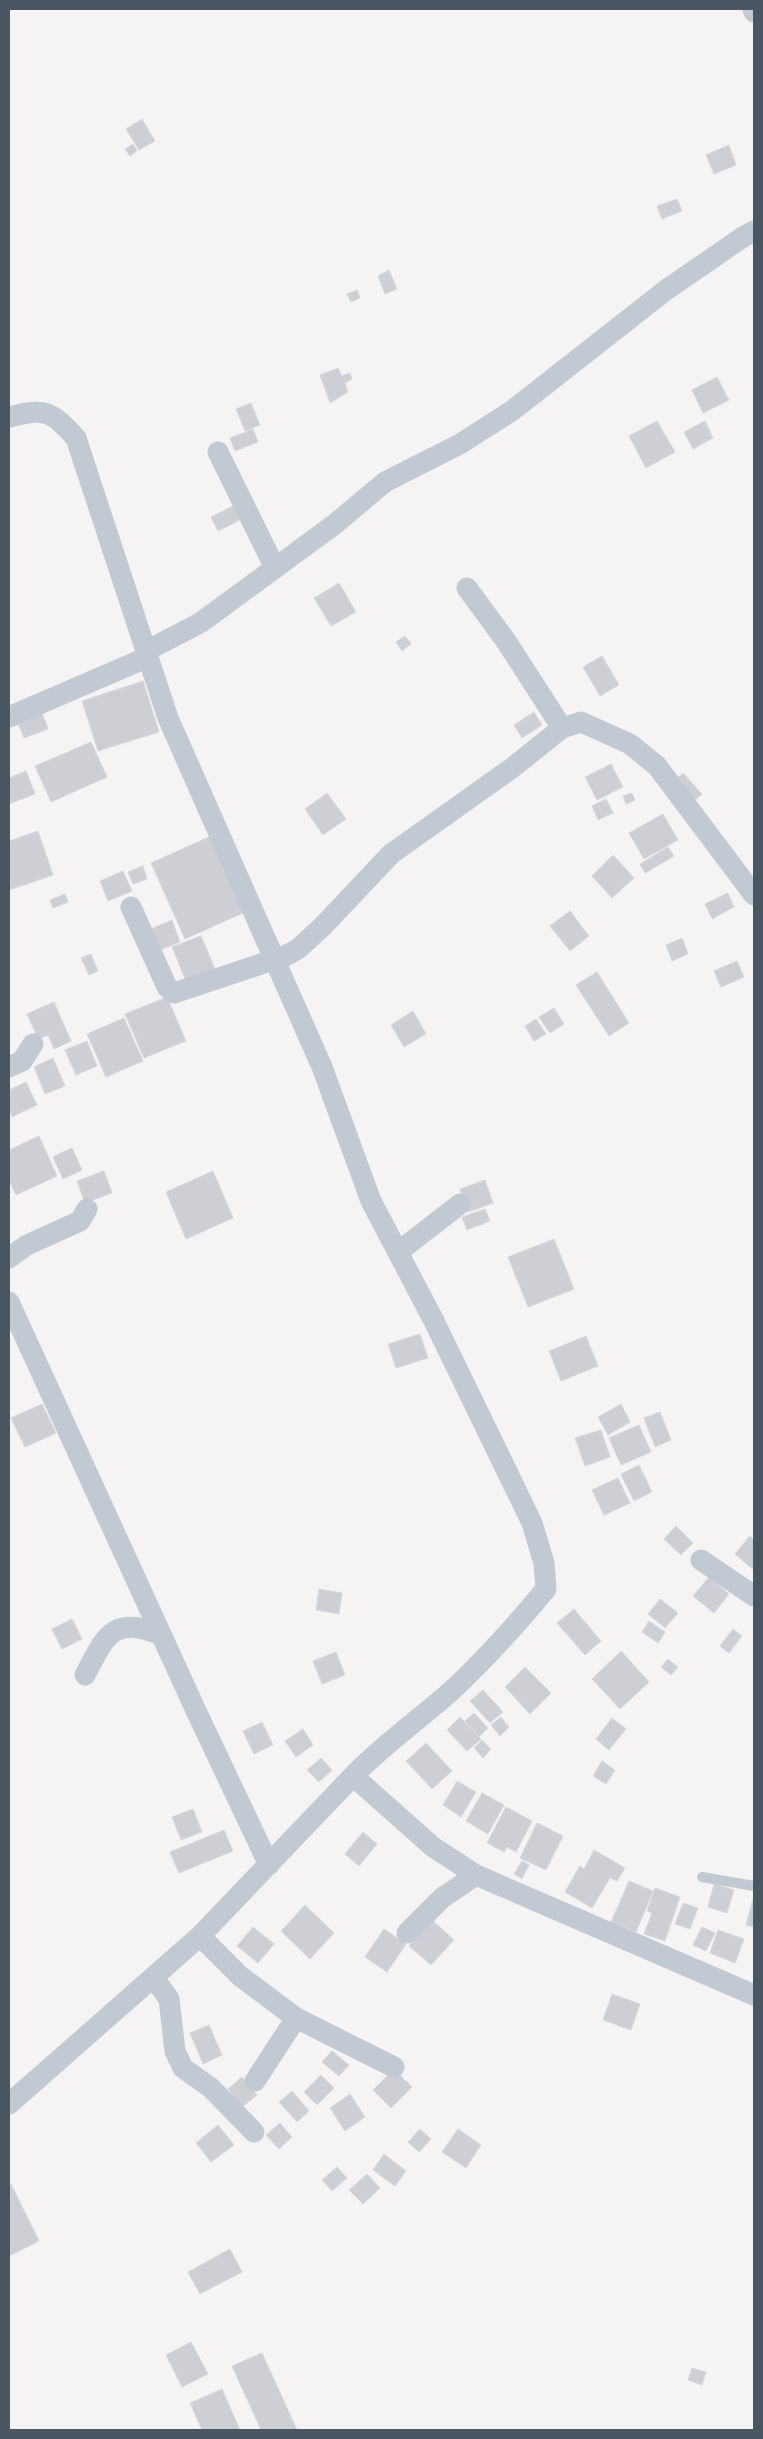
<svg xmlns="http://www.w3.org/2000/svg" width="763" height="2439" font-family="'Fira Sans',sans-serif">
<rect width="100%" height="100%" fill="#f5f3f3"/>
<!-- building -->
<path fill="#cdcfd5" stroke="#d7d9de" d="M142,119L155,141L139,150L126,129Z
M133,144L137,151L130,156L125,149Z
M729,145L736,165L714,174L706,155Z
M677,199L682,211L662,219L657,206Z
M389,270L397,289L385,294L378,276Z
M357,290L360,298L351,302L347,294Z
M338,368L342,376L350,373L352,379L345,383L348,392L330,403L320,375Z
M717,377L729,400L703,413L692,390Z
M251,403L260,425L245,431L236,409Z
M657,421L675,452L646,468L629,436Z
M705,421L713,438L693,449L684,432Z
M253,429L258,442L235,451L230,438Z
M235,505L242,519L218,531L211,517Z
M339,583L356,612L331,626L314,598Z
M405,636L411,644L402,651L396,642Z
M602,656L619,685L600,696L583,667Z
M143,681L159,732L98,751L82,701Z
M534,712L542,725L522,738L514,725Z
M42,713L48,729L24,738L18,723Z
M91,742L107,777L51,802L35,766Z
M611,764L623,787L597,800L585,777Z
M26,771L35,794L9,804V778Z
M683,773L702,794L691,804L673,782Z
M327,793L346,819L323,835L305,809Z
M632,793L635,800L626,804L623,796Z
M606,799L613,813L598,820L592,806Z
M663,814L678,840L644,859L629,833Z
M38,831L53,875L9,890V841Z
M211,836L245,912L185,939L151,863Z
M668,847L674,856L645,873L640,864Z
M613,855L634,878L612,898L592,876Z
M143,866L147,879L133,884L128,872Z
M123,871L132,891L108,901L100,881Z
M728,893L734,907L712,919L705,904Z
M65,894L68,902L53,908L50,900Z
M570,911L589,936L570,951L550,926Z
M172,920L180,942L160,950L151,929Z
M201,936L215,969L186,981L172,947Z
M682,938L688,954L672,961L666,945Z
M91,954L98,971L89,975L81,958Z
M737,961L744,977L721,987L714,971Z
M597,972L629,1023L609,1036L576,985Z
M167,997L186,1041L144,1058L125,1014Z
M54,1002L71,1041L54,1049L48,1035L38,1039L27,1014Z
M554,1008L564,1024L550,1033L539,1017Z
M413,1011L426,1034L404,1047L391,1025Z
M124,1018L143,1061L106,1077L87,1034Z
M536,1019L546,1034L534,1041L525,1026Z
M87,1041L97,1066L76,1075L65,1050Z
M53,1058L65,1086L45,1094L34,1067Z
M26,1082L37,1105L12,1117L9,1110V1090Z
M39,1136L57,1176L16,1195L9,1180V1150Z
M72,1148L82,1170L63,1179L53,1157Z
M104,1171L112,1193L85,1203L77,1181Z
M213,1171L233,1218L186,1239L166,1192Z
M485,1180L493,1203L468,1212L460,1189Z
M485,1209L490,1221L467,1230L462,1217Z
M554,1239L574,1289L528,1307L508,1257Z
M420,1334L428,1358L396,1368L388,1344Z
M586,1336L598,1366L561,1381L549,1351Z
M42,1404L56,1433L25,1447L11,1418Z
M621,1404L630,1422L608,1435L598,1417Z
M660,1412L671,1440L655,1447L644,1418Z
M639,1425L651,1452L621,1465L609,1438Z
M601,1430L610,1457L585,1466L575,1438Z
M639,1465L652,1492L634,1501L621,1474Z
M618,1478L630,1503L604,1515L592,1490Z
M676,1526L693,1543L681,1555L664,1539Z
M750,1536L754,1540V1570L735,1554Z
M709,1577L729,1594L714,1613L693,1596Z
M319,1589L342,1593L339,1614L316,1610Z
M660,1599L678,1613L665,1628L648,1614Z
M574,1609L601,1641L585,1655L557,1623Z
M72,1619L82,1639L62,1649L52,1629Z
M649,1621L665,1632L658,1643L642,1632Z
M733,1629L742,1636L729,1653L720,1646Z
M621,1651L649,1682L620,1709L592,1679Z
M336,1652L345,1675L322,1684L313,1661Z
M668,1659L678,1667L671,1675L661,1667Z
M525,1667L551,1693L530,1714L505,1687Z
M483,1690L503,1712L490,1723L470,1701Z
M474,1713L488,1728L479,1737L464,1722Z
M460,1717L481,1739L467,1751L447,1730Z
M501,1717L509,1727L500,1736L491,1725Z
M612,1718L626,1729L609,1750L596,1739Z
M262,1722L273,1745L254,1754L243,1731Z
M303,1729L313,1745L296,1757L285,1741Z
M482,1740L491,1749L483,1758L474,1748Z
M426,1743L452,1771L432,1789L406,1761Z
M321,1758L332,1770L319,1782L307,1770Z
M602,1761L615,1770L606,1784L593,1776Z
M457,1781L476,1792L461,1817L443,1805Z
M482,1793L504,1805L488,1834L466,1821Z
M506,1807L532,1821L516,1852L507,1847L504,1852L487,1843Z
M193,1809L202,1832L181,1840L172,1817Z
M537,1823L563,1836L546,1870L520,1858Z
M224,1830L233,1851L179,1873L170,1852Z
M363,1832L377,1844L359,1866L345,1854Z
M594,1850L625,1868L617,1881L610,1878L592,1908L565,1892L580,1866L584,1869Z
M522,1861L529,1865L522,1879L514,1874Z
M629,1881L653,1891L636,1932L611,1922Z
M714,1884L734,1890L727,1913L708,1907Z
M655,1888L680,1897L665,1941L644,1934L652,1913L647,1911Z
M754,1895V1927L746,1925Z
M683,1903L698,1908L690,1929L675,1924Z
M305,1905L334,1933L310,1959L281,1931Z
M432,1920L454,1940L431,1965L409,1946Z
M253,1927L274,1944L258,1963L237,1946Z
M702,1927L715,1933L706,1951L693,1945Z
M384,1929L406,1944L387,1972L365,1957Z
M718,1930L744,1939L735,1963L710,1953Z
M612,1994L640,2004L631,2030L603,2020Z
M209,2025L222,2055L203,2064L190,2033Z
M332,2051L349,2065L339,2076L322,2062Z
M394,2069L412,2087L391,2108L373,2090Z
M321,2075L334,2088L317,2105L304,2092Z
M242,2077L257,2095L242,2107L228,2089Z
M292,2091L309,2111L297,2122L279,2102Z
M350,2094L365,2117L345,2131L330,2108Z
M280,2123L292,2137L279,2149L266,2135Z
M218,2125L234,2145L211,2162L196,2143Z
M420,2129L431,2139L419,2152L408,2142Z
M458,2129L481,2145L466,2168L442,2152Z
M384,2154L406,2171L395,2186L373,2170Z
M337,2167L347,2178L332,2191L322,2180Z
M367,2174L380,2188L363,2204L349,2190Z
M11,2184L39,2241L9,2256V2185Z
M230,2249L242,2272L200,2294L188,2272Z
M191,2342L208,2374L182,2387L166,2355Z
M262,2353L297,2430H261L232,2366Z
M692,2368L706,2372L702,2385L688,2380Z
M222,2389L240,2430H202L190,2403Z"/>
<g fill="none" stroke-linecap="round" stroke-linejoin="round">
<!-- service -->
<path stroke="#c1cad2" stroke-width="10" d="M702,1877L754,1886"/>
<!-- minor -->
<path stroke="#c1cad2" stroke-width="21" d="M753,9L754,12
M9,417C46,408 50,410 76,438L168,718L322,1067L371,1201L434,1321L532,1523L544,1563L546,1589C516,1625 484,1661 449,1693C417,1721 383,1745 353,1776L433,1847L476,1875L754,1995
M218,452L275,568
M146,651L200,623L335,524L385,482L460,444L513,410L666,290L743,237L754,231
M9,717L148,657
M562,728L581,722L630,744L657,766L754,895
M131,907L167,987L174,993L285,956L298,949L323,926L391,854L512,768L562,728L506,641L467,588
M9,1067L22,1061L33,1044
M398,1252L460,1204
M9,1258L27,1245L80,1221L87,1209
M9,1302L198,1715L269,1865
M701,1560L754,1596
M85,1675C105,1637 113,1614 161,1635
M407,1933L442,1898L476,1875
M200,1936L240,1976L296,2018L394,2067
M153,1977L169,1999L175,2051L183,2068L211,2088L254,2132
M255,2081L296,2018
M9,2104L200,1936L353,1776"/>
</g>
<!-- border -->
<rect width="763" height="2439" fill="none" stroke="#4a5661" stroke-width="20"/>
</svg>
